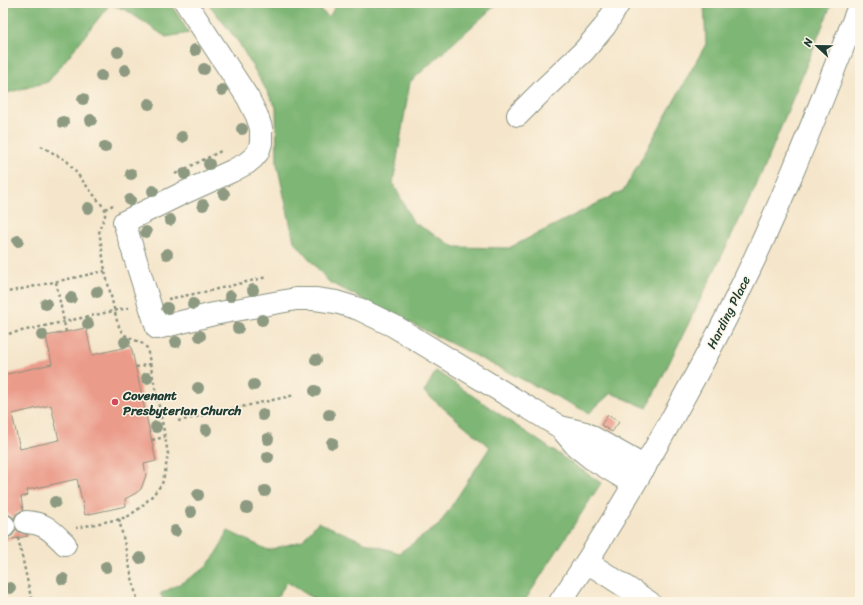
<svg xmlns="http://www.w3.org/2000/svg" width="863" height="605" font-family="Sriracha,sans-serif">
<rect width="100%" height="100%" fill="#fcf5e5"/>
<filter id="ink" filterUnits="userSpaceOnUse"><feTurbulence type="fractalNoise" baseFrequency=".025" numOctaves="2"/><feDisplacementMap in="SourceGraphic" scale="8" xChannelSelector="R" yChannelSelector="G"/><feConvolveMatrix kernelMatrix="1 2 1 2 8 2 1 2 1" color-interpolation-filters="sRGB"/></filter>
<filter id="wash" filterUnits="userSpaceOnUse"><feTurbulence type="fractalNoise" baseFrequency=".012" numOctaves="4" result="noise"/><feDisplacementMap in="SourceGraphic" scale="16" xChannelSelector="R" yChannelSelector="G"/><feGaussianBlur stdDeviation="0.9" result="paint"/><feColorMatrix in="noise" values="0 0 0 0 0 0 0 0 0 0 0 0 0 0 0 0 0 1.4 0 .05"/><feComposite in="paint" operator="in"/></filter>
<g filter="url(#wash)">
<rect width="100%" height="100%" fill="#f5e6cb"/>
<!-- forest -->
<path fill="#7eb674" stroke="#4e7a54" d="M3,3H170L189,33L166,37L126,10L110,4L48,82L3,94Z
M208,3H312L329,17L337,3H498L410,82L393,183L413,222L455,247L509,248L624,190L706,44L704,3H832L760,178L647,408L611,393L589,413L329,282L294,241L277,164L276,107L239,43Z
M436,371L601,483L524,602H319L287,582L274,602H166L160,594L183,582L204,569L217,553L228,531L268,550L302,541L318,522L369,544L399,553L439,525L490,447L424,392Z"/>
<g id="blocks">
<!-- building -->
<path fill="#eb9b8a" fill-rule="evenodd" d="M86,328L92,355L131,346L156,461L144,464L146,475L141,489L136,493L125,499L126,506L85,515L77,479L27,490L28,495L21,497L23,510L21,511L16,514L14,519L13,517L8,514H3V375L52,364L46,336ZM51,405L59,440L20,449L12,414Z
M608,415L619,422L612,432L601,425Z
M16,529L19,532L28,535V536L7,540L6,539L13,535Z"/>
</g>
</g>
<g filter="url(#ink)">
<use href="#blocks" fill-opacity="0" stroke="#8a9280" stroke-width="1"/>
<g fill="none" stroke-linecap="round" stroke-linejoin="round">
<!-- minor casing -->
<g stroke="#8a9280" stroke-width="24">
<path id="minor" d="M186,3L248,98L257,116L261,128V143L258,152L253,158L247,163L232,171L179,195L124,222L157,328L214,314L296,299H315L336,302L359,309L394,326L560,427L585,433L645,467
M518,115L546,87L584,51L605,26L619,3
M560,427L576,446L591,458L634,484
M26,522C45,523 52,531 65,544
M3,527L4,526
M587,562L649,602"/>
</g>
<!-- major casing -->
<g stroke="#8a9280" stroke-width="24">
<path id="major" d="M560,602C601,542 638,479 674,415C697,373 721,331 741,287C786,195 822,99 860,4"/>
</g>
<!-- path -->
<path stroke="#8a9280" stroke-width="2.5" stroke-dasharray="3 3" stroke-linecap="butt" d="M41,146L67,161L105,209V216L99,230L105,271L117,321L120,329L125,335L143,344L147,348L164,431L168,454L165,472L162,484L152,496L140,508L127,517L119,519L76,528
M175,174L223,150
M105,209L115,204
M56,282L66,332
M3,293L105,271
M168,299L209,291L267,277
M3,335L132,307
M136,367L151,364
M178,421L295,395
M152,440L165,437
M119,519L135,591L138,602
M18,538L32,602"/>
<!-- minor -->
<use href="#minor" stroke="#fff" stroke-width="22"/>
<!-- major -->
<use href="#major" stroke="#fff" stroke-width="22"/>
</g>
<!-- trees -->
<g fill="#8d9a81">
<circle cx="195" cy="50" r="6"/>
<circle cx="118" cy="52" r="6"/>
<circle cx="204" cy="69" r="6"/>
<circle cx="125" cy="70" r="6"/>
<circle cx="101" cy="76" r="6"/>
<circle cx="222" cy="90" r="6"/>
<circle cx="83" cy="99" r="6"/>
<circle cx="149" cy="104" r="6"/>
<circle cx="91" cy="120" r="6"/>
<circle cx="63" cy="122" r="6"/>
<circle cx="242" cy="129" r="6"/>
<circle cx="182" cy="137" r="6"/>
<circle cx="105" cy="147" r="6"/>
<circle cx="209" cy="164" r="6"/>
<circle cx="131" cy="174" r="6"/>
<circle cx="185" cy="174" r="6"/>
<circle cx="153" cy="191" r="6"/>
<circle cx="224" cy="194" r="6"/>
<circle cx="130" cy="200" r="6"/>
<circle cx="203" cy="205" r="6"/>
<circle cx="88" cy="208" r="6"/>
<circle cx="170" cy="220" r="6"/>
<circle cx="146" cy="232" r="6"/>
<circle cx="18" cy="241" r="6"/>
<circle cx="167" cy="254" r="6"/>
<circle cx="253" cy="290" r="6"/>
<circle cx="97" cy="292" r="6"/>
<circle cx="230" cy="296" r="6"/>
<circle cx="71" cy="298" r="6"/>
<circle cx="46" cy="304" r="6"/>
<circle cx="193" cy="304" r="6"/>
<circle cx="167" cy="308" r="6"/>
<circle cx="262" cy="320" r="6"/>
<circle cx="88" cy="324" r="6"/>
<circle cx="238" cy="328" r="6"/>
<circle cx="42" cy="335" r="6"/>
<circle cx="200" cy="336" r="6"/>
<circle cx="125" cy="342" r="6"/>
<circle cx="176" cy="342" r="6"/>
<circle cx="316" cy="360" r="6"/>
<circle cx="147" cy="378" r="6"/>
<circle cx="254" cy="385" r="6"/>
<circle cx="198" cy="388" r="6"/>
<circle cx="315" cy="391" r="6"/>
<circle cx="263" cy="415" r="6"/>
<circle cx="329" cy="415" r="6"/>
<circle cx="156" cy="427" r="6"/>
<circle cx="206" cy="430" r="6"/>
<circle cx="268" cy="439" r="6"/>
<circle cx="332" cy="443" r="6"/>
<circle cx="268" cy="457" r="6"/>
<circle cx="265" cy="491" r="6"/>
<circle cx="198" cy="495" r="6"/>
<circle cx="55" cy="502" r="6"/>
<circle cx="247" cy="508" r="6"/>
<circle cx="191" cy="512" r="6"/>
<circle cx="175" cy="531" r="6"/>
<circle cx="140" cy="558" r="6"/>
<circle cx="106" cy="567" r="6"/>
<circle cx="63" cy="579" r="6"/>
<circle cx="10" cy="588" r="6"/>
</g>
</g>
<!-- markers -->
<circle fill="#d1495b" stroke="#fcf5e5" stroke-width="1.5" cx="115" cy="402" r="4"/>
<g text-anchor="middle" stroke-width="3" stroke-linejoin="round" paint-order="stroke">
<!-- street labels -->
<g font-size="13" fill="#1f3d34" stroke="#fcf5e5">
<text transform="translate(728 312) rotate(-63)" y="5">Harding Place</text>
</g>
<!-- poi labels -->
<g font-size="13" font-weight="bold" fill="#1f3d34" stroke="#fcf5e5" text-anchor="start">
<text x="123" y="400">Covenant<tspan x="123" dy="15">Presbyterian Church</tspan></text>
</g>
</g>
<!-- margin -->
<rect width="863" height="605" fill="none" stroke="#fcf5e5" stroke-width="16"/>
<!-- north arrow -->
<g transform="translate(817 46) rotate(292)" stroke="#fcf5e5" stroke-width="3" paint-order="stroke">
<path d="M0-3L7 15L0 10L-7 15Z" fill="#1f3d34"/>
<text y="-6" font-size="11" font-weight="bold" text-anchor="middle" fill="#1f3d34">N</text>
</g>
</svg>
